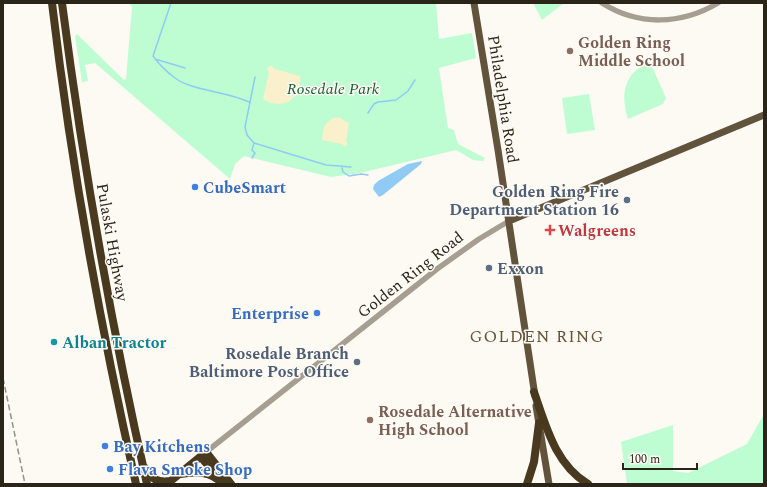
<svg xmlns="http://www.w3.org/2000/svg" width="767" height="487" font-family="Spectral,serif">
<rect width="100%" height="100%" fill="#fdf9f3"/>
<!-- green -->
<path fill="#befdd2" d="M129,3H436L439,39L472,33L476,58L439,68L448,128L454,130L458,144L485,158L483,161L473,160L456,150L360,173L331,177L244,156L235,164L230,179L95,63L85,65L88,81L82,82L75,36L77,34L124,80L126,79L132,7Z
M533,3H564L542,20Z
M650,62L666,98L663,104L628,119C620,95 624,72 650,62Z
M589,94L595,130L567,134L562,98Z
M764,414V484H627L621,442L673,425V471L688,473L747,444Z"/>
<!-- sand -->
<path fill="#faf0cb" d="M271,65L275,69L300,76C302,98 283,112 263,99L269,73L267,68Z
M338,117L349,123L346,142L348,144L345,147L342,144L322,140L324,126L331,119Z"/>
<!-- water -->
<path fill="#8fcbf5" d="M422,161L421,164L383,195L379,197L373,189L374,185L378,181L408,164Z"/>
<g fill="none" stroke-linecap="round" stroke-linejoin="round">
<!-- stream -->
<path stroke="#8fcbf5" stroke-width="1.5" d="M171,3L153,56C159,64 167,72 175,78C192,91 227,91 249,102
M155,59L185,68
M255,77L245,127L247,135L254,143L326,165L351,167
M368,113L374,104L378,102L396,100L408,91L415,80
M252,158L255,153L252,150L254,143
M342,168L343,172L349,176L361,174L368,175"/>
<!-- minor -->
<path stroke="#a69e91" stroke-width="5.5" d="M602,3C638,26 681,25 718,3
M206,452L437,269L479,239L509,221"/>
<!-- major -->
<path stroke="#61533c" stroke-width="7" d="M474,3L498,150L535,396
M509,221L764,115
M536,406L549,484"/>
<!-- highway -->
<path stroke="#48391f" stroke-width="8" d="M52,3C71,164 100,325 136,484
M62,3C83,164 111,325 147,484
M534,392C546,426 555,464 588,484
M201,457L218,478
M145,468C151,479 158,483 170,481
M180,474C196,471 211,471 223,484
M167,484L206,452L231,484
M527,484L534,462L539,423"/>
<!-- rail -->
<path stroke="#979188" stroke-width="1.5" stroke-dasharray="6 3" stroke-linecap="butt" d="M3,378L25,484"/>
</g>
<!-- markers -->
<g fill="#8d6e63" stroke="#fdf9f3" stroke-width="1.5">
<circle cx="570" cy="51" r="4"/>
<circle cx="370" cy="420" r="4"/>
</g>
<g fill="#3f7fe0" stroke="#fdf9f3" stroke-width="1.5">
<circle cx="195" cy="187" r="4"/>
<circle cx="317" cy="313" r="4"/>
<circle cx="105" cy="446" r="4"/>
<circle cx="110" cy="469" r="4"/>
</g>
<g fill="#5c6f8a" stroke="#fdf9f3" stroke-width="1.5">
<circle cx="627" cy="200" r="4"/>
<circle cx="489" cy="268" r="4"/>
<circle cx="357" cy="362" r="4"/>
</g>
<path fill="#e0444e" stroke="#fdf9f3" stroke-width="1.5" d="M548 224h4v4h4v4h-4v4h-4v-4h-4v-4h4z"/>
<circle fill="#0f9aa8" stroke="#fdf9f3" stroke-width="1.5" cx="54" cy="342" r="4"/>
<g text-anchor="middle" stroke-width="3" stroke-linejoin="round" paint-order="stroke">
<!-- education labels -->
<g font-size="16" font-weight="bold" fill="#785e54" stroke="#fdf9f3" text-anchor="start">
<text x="578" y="48">Golden Ring<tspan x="578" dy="18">Middle School</tspan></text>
<text x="378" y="417">Rosedale Alternative<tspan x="378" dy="18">High School</tspan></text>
</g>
<!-- park labels -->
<g font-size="16" font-style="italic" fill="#1a5f38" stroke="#fdf9f3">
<text x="333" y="94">Rosedale Park</text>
</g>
<!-- street labels -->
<g font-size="16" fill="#2b2418" stroke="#fdf9f3">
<text transform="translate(504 99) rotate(81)" y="6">Philadelphia Road</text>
<text transform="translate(113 242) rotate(80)" y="6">Pulaski Highway</text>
<text transform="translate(410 274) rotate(-38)" y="6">Golden Ring Road</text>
</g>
<!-- shop labels -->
<g font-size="16" font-weight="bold" fill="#366cbe" stroke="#fdf9f3" text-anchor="start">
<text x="203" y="193">CubeSmart</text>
<text x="309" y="319" text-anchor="end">Enterprise</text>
<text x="113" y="452">Bay Kitchens</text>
<text x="118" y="475">Flava Smoke Shop</text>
</g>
<!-- service labels -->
<g font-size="16" font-weight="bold" fill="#4e5e75" stroke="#fdf9f3" text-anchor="end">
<text x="619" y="197">Golden Ring Fire<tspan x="619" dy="18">Department Station 16</tspan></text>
<text x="497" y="274" text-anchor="start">Exxon</text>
<text x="349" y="359">Rosedale Branch<tspan x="349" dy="18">Baltimore Post Office</tspan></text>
</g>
<!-- health labels -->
<g font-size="16" font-weight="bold" fill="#be3a42" stroke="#fdf9f3" text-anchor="start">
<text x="558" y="236">Walgreens</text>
</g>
<!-- culture labels -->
<g font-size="16" font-weight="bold" fill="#0d838f" stroke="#fdf9f3" text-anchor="start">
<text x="62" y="348">Alban Tractor</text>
</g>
<!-- neighbourhood labels -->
<g font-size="17" letter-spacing="1" fill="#66553a" stroke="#fdf9f3">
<text x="537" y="342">GOLDEN RING</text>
</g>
</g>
<!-- border -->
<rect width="767" height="487" fill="none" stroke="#2b2418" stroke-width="8"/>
<!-- scale -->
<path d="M623 463v6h74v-6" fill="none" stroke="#2b2418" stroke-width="2"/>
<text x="629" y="463" font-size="12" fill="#2b2418" stroke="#fdf9f3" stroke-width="3" paint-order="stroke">100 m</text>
</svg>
